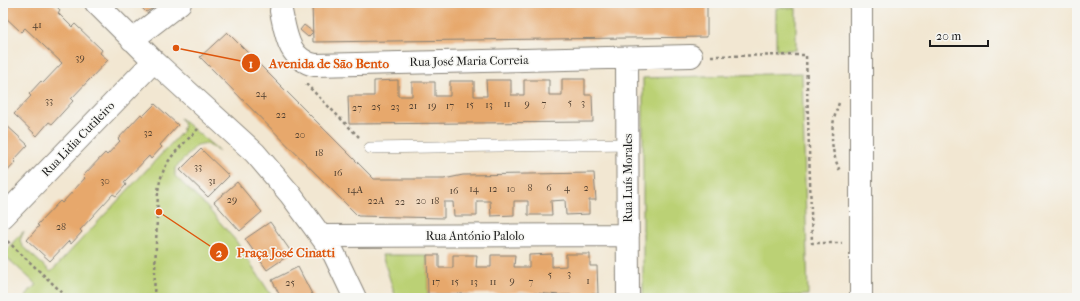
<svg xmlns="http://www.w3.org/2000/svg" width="1080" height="301" font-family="'IM FELL French Canon',serif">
<rect width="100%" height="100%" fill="#f6f6f2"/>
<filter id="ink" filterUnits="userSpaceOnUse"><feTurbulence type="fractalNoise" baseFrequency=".025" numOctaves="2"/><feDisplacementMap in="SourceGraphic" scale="8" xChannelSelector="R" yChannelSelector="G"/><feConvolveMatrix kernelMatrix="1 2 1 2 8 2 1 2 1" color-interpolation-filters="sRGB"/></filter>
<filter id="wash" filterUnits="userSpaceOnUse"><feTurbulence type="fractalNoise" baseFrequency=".012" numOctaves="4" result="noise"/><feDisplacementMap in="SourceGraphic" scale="16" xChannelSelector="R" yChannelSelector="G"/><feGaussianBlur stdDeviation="0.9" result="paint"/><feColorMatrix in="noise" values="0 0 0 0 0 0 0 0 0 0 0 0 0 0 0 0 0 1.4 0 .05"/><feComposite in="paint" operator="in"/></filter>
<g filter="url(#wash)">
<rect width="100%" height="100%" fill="#f2e7d2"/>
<!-- green -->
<path fill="#bbd174" stroke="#6c7648" d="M776,8H796V50H776Z
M802,73L808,295L745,298H643V78Z
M180,118L217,149L219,151L207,144L197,145L175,168V176L206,206L236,241L273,298H25L30,290L37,285L4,255L14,241L24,231L20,240L22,246L51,272L182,132L184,125Z
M382,255H427L428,298H396Z"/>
<g id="blocks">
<!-- building -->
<path fill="#e7a86c" d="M5,3H53L60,10L58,13L72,27L75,24L102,50L100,53L108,60L71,99L73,101L52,124L49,122L37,136L14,114L31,96L29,94L41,81L43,83L62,63L25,28L21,32L3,15V5Z
M137,3H152L156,7L146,12Z
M312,3H707V37L313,42Z
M304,25L313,32L308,37L300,30Z
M227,32L374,179H444L463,175L594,173L596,200H589V214L566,215L565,200L551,201L552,215H528V201H514V215L491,216L490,201H477V216H454L453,202H444V218L358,216L200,57Z
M562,79H585V95H592L593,122L349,124L348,96H374V81L398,80V96H412V82H435V96H450V81H474V96H487L486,80H511V95H524V80H549V95H562Z
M155,104L178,125L160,145L162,147L151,159L149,156L124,182L126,185L116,196L113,194L80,230L82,232L71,244L69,241L50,261L27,240L39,226L37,225L60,201L62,203L85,178L83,176L105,153L107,155L120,141L118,139L141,114L143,116Z
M5,124L28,145L14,160L16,162L3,176V126Z
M201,149L229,176L208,197L180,170Z
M237,182L262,212L240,231L214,202Z
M270,222L292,253L267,270L245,239Z
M552,254V267L566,266V254H590V266H597L598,294L560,295L522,292L503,294H428L427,255H439V268H453V255H477L476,267H491V255H515L514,267H529V255Z
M298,267L314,298H281L272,280Z"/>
</g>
</g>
<g filter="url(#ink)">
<use href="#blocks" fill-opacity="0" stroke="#878277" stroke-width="1"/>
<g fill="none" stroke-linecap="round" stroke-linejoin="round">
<!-- lane casing -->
<g stroke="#878277" stroke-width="12">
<path id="lane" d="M370,148L628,144"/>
</g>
<!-- street casing -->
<g stroke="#878277" stroke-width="24">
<path id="street" d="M96,3L154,61L255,153L290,194L334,254L355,298
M281,11C286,34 288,59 315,65L691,56
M132,40L180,3
M627,58L628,298
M3,217L154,61
M323,236L628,235"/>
</g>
<!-- primary casing -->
<g stroke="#878277" stroke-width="24">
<path id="primary" d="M861,3V298"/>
</g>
<!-- path -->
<path stroke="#878277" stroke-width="2.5" stroke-dasharray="3 3" stroke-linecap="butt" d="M711,56L806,55L812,243H842
M306,84L359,137
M839,103C830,127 829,147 840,171
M3,237L68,298
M154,298L158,191C163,159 177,151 198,129"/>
<!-- lane -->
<use href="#lane" stroke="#fff" stroke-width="11"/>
<!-- street -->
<use href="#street" stroke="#fff" stroke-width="22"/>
<!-- primary -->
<use href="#primary" stroke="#fff" stroke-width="22"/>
</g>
</g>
<g text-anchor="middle" stroke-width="3" stroke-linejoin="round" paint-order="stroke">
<!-- number labels -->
<g font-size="10" fill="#4f3f30">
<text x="37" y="28">41</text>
<text x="80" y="61">39</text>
<text x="261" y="97">24</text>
<text x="49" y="104">33</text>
<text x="570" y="106">5</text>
<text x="583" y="106">3</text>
<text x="507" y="107">11</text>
<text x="527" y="107">9</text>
<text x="544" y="107">7</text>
<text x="470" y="108">15</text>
<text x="489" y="108">13</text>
<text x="413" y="109">21</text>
<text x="432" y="109">19</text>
<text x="450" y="109">17</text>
<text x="376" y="110">25</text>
<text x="395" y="110">23</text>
<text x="357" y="111">27</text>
<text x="281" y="118">22</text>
<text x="148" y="136">32</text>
<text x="300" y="138">20</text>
<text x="319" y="156">18</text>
<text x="198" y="170">33</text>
<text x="338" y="176">16</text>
<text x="105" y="184">30</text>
<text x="212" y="184">31</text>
<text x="530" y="191">8</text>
<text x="549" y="191">6</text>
<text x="567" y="191">4</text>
<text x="586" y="191">2</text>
<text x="474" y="192">14</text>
<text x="493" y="192">12</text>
<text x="511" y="192">10</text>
<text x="355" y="193">14A</text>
<text x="454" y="194">16</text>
<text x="232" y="203">29</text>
<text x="376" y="204">22A</text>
<text x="421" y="204">20</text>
<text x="435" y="204">18</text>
<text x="400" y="205">22</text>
<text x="61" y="230">28</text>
<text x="569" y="277">3</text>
<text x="550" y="278">5</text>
<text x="512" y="284">9</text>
<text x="588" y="284">1</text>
<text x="436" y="285">17</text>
<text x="455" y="285">15</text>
<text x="474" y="285">13</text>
<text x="493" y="285">11</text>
<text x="531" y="285">7</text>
<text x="290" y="286">25</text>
</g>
<!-- street labels -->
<g font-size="12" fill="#1c1c1c" stroke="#f6f6f2">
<text transform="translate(469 61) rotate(-1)" y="4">Rua José Maria Correia</text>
<text transform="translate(78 139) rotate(-46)" y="4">Rua Lidia Cutileiro</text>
<text transform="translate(628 178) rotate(-90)" y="4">Rua Luís Morales</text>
<text x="475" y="240">Rua António Palolo</text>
</g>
</g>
<!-- callouts -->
<path fill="none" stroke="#de560d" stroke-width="1.5" d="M176 48L251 63M159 212L219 252"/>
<g fill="#de560d" stroke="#f6f6f2" stroke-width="1.5">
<circle cx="176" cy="48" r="4"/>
<circle cx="159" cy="212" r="4"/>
<circle cx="251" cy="63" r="10"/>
<circle cx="219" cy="252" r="10"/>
</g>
<g font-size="12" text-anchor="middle" font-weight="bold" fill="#fff">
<text x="251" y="68">1</text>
<text x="219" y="257">2</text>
</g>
<g font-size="13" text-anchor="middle" font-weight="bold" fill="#de560d" stroke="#f6f6f2" stroke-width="3" stroke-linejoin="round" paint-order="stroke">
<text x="329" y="68">Avenida de São Bento</text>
<text x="286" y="257">Praça José Cinatti</text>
</g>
<!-- margin -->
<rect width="1080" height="301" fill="none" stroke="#f6f6f2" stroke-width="16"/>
<!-- scale -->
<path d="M930 40v6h58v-6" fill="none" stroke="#1c1c1c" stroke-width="2"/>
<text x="936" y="40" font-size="12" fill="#1c1c1c" stroke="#f6f6f2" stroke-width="3" paint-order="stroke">20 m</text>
</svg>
